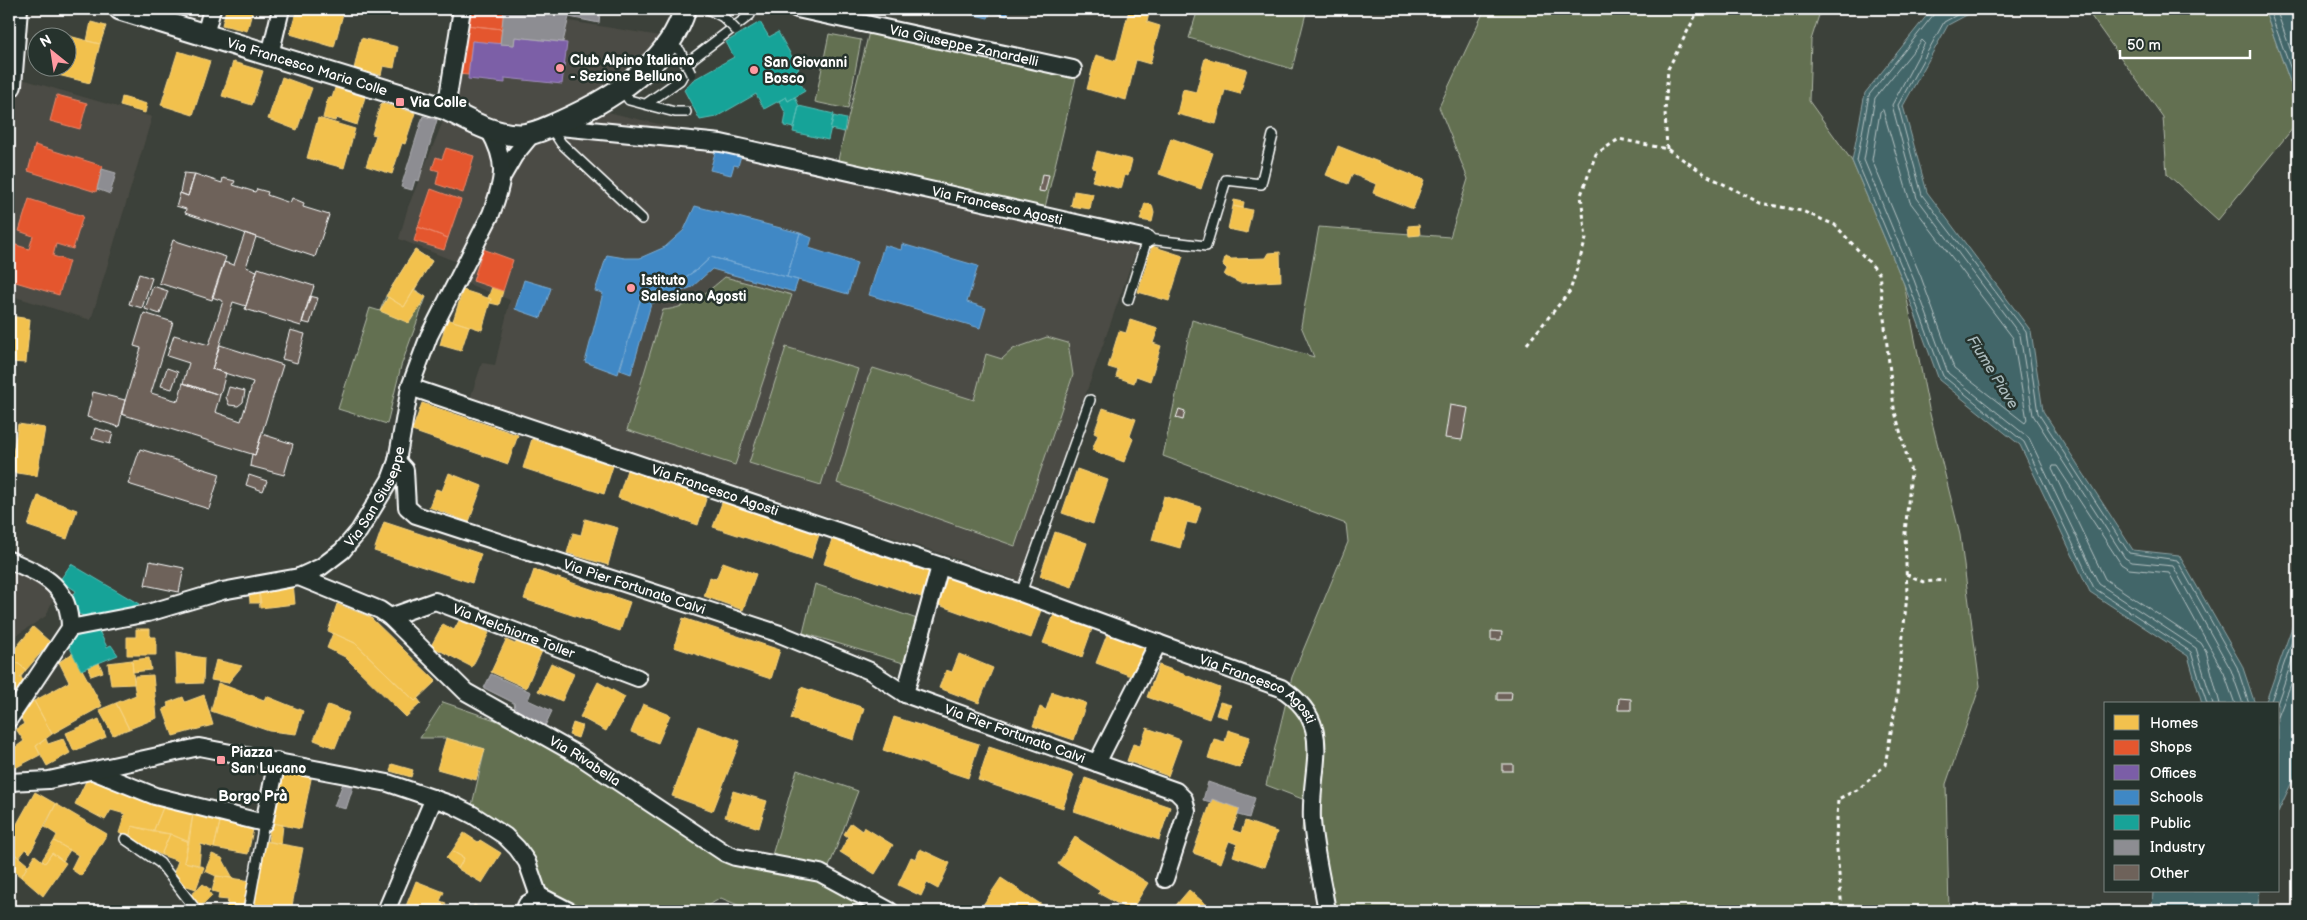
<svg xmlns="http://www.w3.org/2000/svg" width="2307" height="920" font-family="'Balsamiq Sans',sans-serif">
<rect width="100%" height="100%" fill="#3c413a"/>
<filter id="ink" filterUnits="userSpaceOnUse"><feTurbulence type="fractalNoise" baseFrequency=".02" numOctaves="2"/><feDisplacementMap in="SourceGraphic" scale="10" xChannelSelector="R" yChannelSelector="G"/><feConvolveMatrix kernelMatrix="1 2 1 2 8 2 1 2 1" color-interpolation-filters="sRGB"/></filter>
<g filter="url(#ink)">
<!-- built -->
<path fill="#4b4b44" d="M458,9H527V14L666,37L636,73L578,105L722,139L1138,245L1020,581L943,554L470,399L482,363L495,365L510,300L463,282L472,268L399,239L408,207L444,119Z
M15,77L152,117L91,320L9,295V102Z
M9,562L56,592L46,616L9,640Z"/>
<!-- green -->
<path fill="#637051" stroke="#b1b8a8" d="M1198,9H1307L1292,69L1189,38Z
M1485,9H1821L1811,40L1809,101L1852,161L1904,284L1930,414L1960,535L1980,686L1946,784L1949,911H1327L1312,828L1302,831L1305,800L1266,785L1292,677L1348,542L1346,524L1163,456L1192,320L1314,357L1301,326L1319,227L1450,237L1468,179L1439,107Z
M2086,9H2264L2298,104V122L2218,220L2167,174L2163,117Z
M869,32L1076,78L1042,220L836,168Z
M829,34L861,40L848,109L815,102Z
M415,250L432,261L414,289L426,297L401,366L387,424L338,409L370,308L380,311L386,296Z
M725,277L792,295L735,465L627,430L663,310C689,308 706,293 725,277Z
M1047,337L1068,343L1073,375L1015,546L837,483L868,378L873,368L974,400L986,354L1002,359L1013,349Z
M786,347L858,369L821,485L749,463Z
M815,584L923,621L910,665L803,633Z
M443,702L495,720L582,763L708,846L770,862L797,770L858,791L824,880L877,911H752L721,898L699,911H567L529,889L516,837L472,805L485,749L446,738H420Z"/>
<!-- water -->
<path fill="#436669" stroke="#8ea3a5" d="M1932,9H1978L1948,25L1903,106L1927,192L2031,331L2043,411L2133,550L2179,555L2242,665L2255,704H2202L2188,656L2090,592L2020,445L1939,380L1904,284L1852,161L1865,93Z
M2264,9H2298V104Z
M2298,610V769L2278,812V704H2265Z
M2153,891H2260L2257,911H2152Z"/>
<!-- homes -->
<path fill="#f2c14e" stroke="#f6d483" d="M226,9H253L247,31L222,25Z
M297,9H323L343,14L334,47L290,34Z
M1123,9H1150L1147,22L1160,26L1150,64L1136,60L1126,100L1087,89L1096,55L1116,61L1129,10Z
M91,22L106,26L100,44L87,41Z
M69,36L100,44L90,83L58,75L60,68H68Z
M361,38L398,47L394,68L383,66L381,75L354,69Z
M178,51L210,61L193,115L161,105Z
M1205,58L1247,69L1240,94L1225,90L1216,124L1177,114L1183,89L1196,92Z
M233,62L263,71L252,105L222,96Z
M282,77L312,88L297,130L268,119Z
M335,88L365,97L357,125L336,118L335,121L323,118L328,97L332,98Z
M122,97L147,104L145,113L120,106Z
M381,103L415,113L405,144L402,143L392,174L366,166L376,135L372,134Z
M318,118L355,129L344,168L307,158Z
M1171,138L1213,153L1201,189L1159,174Z
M1338,146L1424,180L1413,209L1373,193L1376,184L1352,174L1348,184L1326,175Z
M1097,151L1132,160L1128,176L1125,175L1121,189L1092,181L1096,169L1092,168Z
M1074,191L1093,194L1090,209L1071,206Z
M1234,200L1244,202L1243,208L1233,206Z
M1145,203L1152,205L1154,213L1152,222L1140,220Z
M1233,206L1252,210L1247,233L1228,229Z
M1419,225L1420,235L1409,236L1408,226Z
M1152,246L1183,256L1169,301L1138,292Z
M415,250L432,261L404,307L386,296Z
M1280,252L1281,281L1240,283L1224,275L1227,269L1223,265L1225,257L1231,259L1266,258L1269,253Z
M492,287L503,291L499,305L490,303L491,299L488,298Z
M414,290L426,297L409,323L380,311L388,297L404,307Z
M463,290L491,299L482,330L453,321Z
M10,316L30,319L26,363L9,362Z
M447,319L469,326L461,351L440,345Z
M1130,320L1158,329L1153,343L1161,346L1150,381L1136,376L1134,383L1116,377L1118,370L1108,367L1119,331L1126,333Z
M422,403L518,435L508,464L412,431Z
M1103,408L1136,419L1130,436L1133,439L1124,462L1092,450L1098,435L1094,433Z
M18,424L45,428L37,476L10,472Z
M532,439L613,466L604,494L523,468Z
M1077,469L1108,480L1093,524L1062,513Z
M627,470L707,496L698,525L618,498Z
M449,473L482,486L469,522L429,507L436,489L442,491Z
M38,496L77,510L67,539L28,526Z
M1164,496L1201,507L1196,524L1187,522L1180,548L1152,540Z
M723,500L820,532L811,559L713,527Z
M585,519L618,528L608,565L567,553L573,533L581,535Z
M384,522L481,554L472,583L374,551Z
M1055,532L1087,543L1072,587L1040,576Z
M833,536L930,570L921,597L824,564Z
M723,562L756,574L743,610L704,596L710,577L716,579Z
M534,570L630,602L620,631L524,599Z
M946,577L1041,610L1031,638L936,604Z
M293,582L295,604L260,608L258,587Z
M258,587L261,603H250L249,588Z
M337,604L370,617L436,681L415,701L355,643L328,631Z
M1055,612L1093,626L1082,657L1043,643Z
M683,618L780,650L771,679L674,647Z
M460,619L489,633L472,667L431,646L443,624L454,630Z
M33,627L50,642L26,670L9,656Z
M136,629H150V637H156V655H127V637H136Z
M1108,632L1146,647L1134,677L1096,663Z
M333,633L355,643L415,701L418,699L421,703L406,717L345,657L327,648Z
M506,640L515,644L518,640L542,651L526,688L491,672Z
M73,653L102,706L52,734L34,701L69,682L59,662Z
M176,653L204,658L203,683L177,684Z
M959,654L993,668L979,703L939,688L946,670L952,672Z
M9,656L26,670L20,678L24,680L9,703Z
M149,658L151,670L133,672L132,660Z
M132,660L134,684L111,685L108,663Z
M216,660L242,666L228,683L211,680Z
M99,663L103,672L91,676L88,667Z
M551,663L574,674L562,701L538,691Z
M1159,665L1220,688L1209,719L1147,697Z
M153,675L157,718L129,729L116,703L136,695L134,684L135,676Z
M598,682L625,697L606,731L580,717Z
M218,683L264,700L266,696L303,711L296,734L269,731L211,711Z
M801,687L864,708L854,740L791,719Z
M1052,692L1086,703L1074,740L1033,726L1040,707L1046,710Z
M204,695L213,725L173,736L163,709L169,707L167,703L183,697L185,702Z
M34,701L52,734L36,746L40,755L15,768L9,758V752L24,741L16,729L24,724L17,710Z
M1220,702L1231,705L1227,718L1216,715Z
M116,703L129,729L113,735L99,710Z
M643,704L670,715L658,743L631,732Z
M328,705L349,713L335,748L314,740Z
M894,717L979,744L968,778L883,750Z
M99,719L106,737L74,751L66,733Z
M573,723L582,726L578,738L569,735Z
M698,726L740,741L713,811L672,796Z
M1147,728L1181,740L1168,776L1127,761L1133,744L1140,746Z
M1228,730L1250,737L1240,768L1208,758L1214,739L1225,742Z
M446,738L485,749L476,780L437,769Z
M46,739L48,744L63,739L70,753L47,766L36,746Z
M989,747L1074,775L1063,808L978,780Z
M392,764L413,770L411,777L390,771Z
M281,768L312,774L301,829L269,822Z
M89,775L164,805L153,832L132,826L129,838L119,833L125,814L111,810L105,820L75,804Z
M1085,778L1170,807L1159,840L1074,811Z
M733,791L767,801L759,828L725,817Z
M35,792L56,804L30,853L26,849L19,858L9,849V838Z
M1212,799L1240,809L1232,830L1241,833L1245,821L1277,832L1265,867L1233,856L1237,844L1229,841L1221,863L1193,853Z
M56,804L107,834L81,876L71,869L78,855L54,841L57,835L45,827Z
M164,805L193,814L189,842L170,834L153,832Z
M193,814L220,822L214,848L201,844L199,865L184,862Z
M220,822L253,829L248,854L214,848Z
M271,823L283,825L281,844L268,841Z
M851,823L862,831L864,827L893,845L875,874L840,852L848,837L844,834Z
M132,826L170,834L161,855L129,838Z
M464,833L478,842L480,840L501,853L482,883L458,869L464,858L452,851Z
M170,834L189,842L184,862L204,867L196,889L187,886L183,889L172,877L178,861L161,855Z
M1075,837L1148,883L1131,911L1098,893L1100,891L1058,864Z
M54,841L70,850L63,861L52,853L45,863L42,860Z
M264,841L303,848L291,911H251Z
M9,849L28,865L21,877L9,867Z
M920,849L950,863L938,889L927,883L921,896L898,885L911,857L916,859Z
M452,851L464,858L458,869L446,858Z
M52,853L66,863L43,896L21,877L35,855L45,863Z
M212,854L222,858L233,878L216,876L205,871Z
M216,876L252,881L244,911L226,910L228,900L218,899L219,893L212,891Z
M1001,878L1042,905L1038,911H979Z
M416,881L444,892L440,901L446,903L442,911H404Z
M203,884L211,890L209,892L212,896L199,908L189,897Z
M1189,890L1214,911H1171Z
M474,905L488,911H471Z"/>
<!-- shops -->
<path fill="#e4572e" stroke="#ec896d" d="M468,9H504L502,29L466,25Z
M466,25L502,29L500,44L472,41L468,75L458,74Z
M57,95L87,103L80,129L50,121Z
M35,145L103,166L96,192L28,171Z
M446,148L474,156L463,193L436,184L439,171L432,169L436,157L442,159Z
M431,189L461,200L448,238L418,227Z
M29,199L83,216L73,249L56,244L53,256L69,261L59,295L9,280V259L13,244L29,249L33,236L19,231Z
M418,227L448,238L444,250L414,241Z
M483,249L513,260L503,291L473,281Z"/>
<!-- offices -->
<path fill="#7b5ea7" stroke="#a38ec1" d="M515,37L567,43L562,84L505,78V83L468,79L472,41L514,45Z"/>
<!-- schools -->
<path fill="#3f88c5" stroke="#79acd6" d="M948,9H1009L1007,16L991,12L988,18Z
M716,149L742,152L738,166L734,165L731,175L710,170Z
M695,206L800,233L787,277L711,257L698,269L673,285L660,291L642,294L618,374L585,362L603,293L595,291L607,255L625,258H640L665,247L684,230Z
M800,233L812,238L809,248L857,263L848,294L787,277Z
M902,244L978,266L967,302L986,308L980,328L869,295L884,245L901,250Z
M711,257L798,280L794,292L712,269L692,287L651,304L631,374L620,370L642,294L660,291L673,285L698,269Z
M524,280L551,288L541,318L515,309Z"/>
<!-- public -->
<path fill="#17a398" stroke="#5dbfb7" d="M760,22L769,37L778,32L799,69L794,72L805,91L788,101L786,97L764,109L756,94L716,117L700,120L684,90L693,80L734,57L726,42Z
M786,97L788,101L795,97L799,106L794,128L784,126L786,114L779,101Z
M799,106L834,114L828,140L793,132Z
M833,116L846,119L844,132L830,129Z
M71,564L139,604L135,612L123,614L119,610L115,615L101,619L93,613L86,617L72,611L70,601L76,591L60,580Z
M97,627L107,647L111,645L118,655L81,670L67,642Z"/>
<!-- industry -->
<path fill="#8d8d92" stroke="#afafb3" d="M504,9H580L600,12L599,23L569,17L563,42L515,37L514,45L500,44Z
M423,116L437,120L419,181L415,180L412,190L401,187Z
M102,169L116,173L110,194L97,189Z
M491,674L531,692L528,700L552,711L545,726L516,714L514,703L484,688Z
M1208,782L1255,798L1249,818L1238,815L1240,809L1212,799L1211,802L1203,800Z
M343,783L354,784L346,809L334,806Z"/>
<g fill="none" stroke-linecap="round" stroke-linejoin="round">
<!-- shore -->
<path stroke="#b4c2c3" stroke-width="1" d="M1935,9L1934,14L1869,95L1857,161L1908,282L1943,376L2024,442L2094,588L2191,652L2207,704
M1968,9L1944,22L1898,105L1922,195L2026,332L2038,413L2129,553L2177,560L2237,667L2249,704
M2269,9L2298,89
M2276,9L2298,71
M1883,110L1910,202L2013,338L2027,420L2025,423L1954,368L1921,277L1872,160L1880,112Z
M2213,704L2196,648L2099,584L2029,438L1948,373L1914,280L1864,160L1875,98L1922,40L1925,43L1892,105L1917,198L2020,335L2033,415L2125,558L2132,562L2173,566L2231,670L2243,704
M2220,704L2206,651L2201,643L2105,579L2052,469L2053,466H2057L2121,564L2129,569L2169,573L2224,673L2235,704
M2270,704L2298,624
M2277,704L2298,643
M2278,717L2298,666"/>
</g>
<!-- building -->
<path fill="#6e625a" stroke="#fff" d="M184,173L195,174L188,196L180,193Z
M195,174L222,183L223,178L235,181L233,185L255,192L257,189L268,192L267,195L290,203L292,198L304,203L303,207L329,215L315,257L185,213L186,209L176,206L177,204L180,193L188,196Z
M1042,174L1049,175L1045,192L1039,191Z
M245,233L256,237L246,267L257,271L246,306L233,302L212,369L226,373L220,395L183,383L189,363L167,356L174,335L209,345L223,301L212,297L224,262L234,265Z
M173,240L226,257L212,300L159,283Z
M258,268L314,286L301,326L245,309Z
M139,274L152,278L142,308L129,304Z
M153,286L168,291L160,314L145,309Z
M310,296L318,298L310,324L302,322Z
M144,313L173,322L151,393L178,401L183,383L220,395L215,412L241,421L253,382L212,369L220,345L283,365L255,455L121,414L141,348L134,346Z
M290,330L305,334L297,363L282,359Z
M167,368L178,372L172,389L161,386Z
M229,387L245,391L243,402L238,406L229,405L226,397Z
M93,392L125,400L119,427L87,417Z
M1450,405L1468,408L1462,440L1445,438Z
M1179,409L1185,411L1183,420L1176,418Z
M95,428L113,433L110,444L92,439Z
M262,434L293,444L284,475L250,466L252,454L255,455Z
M140,449L220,474L209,509L128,484Z
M249,475L267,481L263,491L246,485Z
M150,561L184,568L179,592L145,585Z
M1491,631L1502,632L1501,640H1491Z
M1497,692H1512L1511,700H1497Z
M1619,698L1631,699V710H1618Z
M1502,764H1513V771H1502Z"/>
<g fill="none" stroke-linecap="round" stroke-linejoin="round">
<!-- service casing -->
<g stroke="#fff" stroke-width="12">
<path id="service" d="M708,9L723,17
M669,43L680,51L684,60
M621,88L629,100L675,112H686
M646,104L680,80L692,59L750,15
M550,126L561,143L642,219
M1128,300L1147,239L1206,246L1226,180L1261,184L1273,135
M1021,593L1090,400
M125,839L160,863L197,911
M248,911L264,823"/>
</g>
<!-- minor casing -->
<g stroke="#fff" stroke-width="20">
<g id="minor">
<path id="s1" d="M797,9L1073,69"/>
<path d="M205,35L212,9"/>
<path d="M270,55L281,9"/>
<path d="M446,109L462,9"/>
<path id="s2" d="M550,126L721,143L1147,239"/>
<path d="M503,175L514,156L532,134"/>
<path id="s3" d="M410,387L1021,593L1281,688C1337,724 1309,766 1312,820C1314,850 1322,881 1327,911"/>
<path id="s4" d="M397,461L405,470L407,507L416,515L780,634L870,671L905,694L1097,763L1158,643"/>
<path d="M9,560C43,575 70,585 70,628L9,719"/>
<path id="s5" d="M299,577L380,610L390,617L466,692L578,755L725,853L735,857L820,873L890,911"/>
<path id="s6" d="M390,617L435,601L638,678"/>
<path id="s7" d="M70,628L148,613L222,591L299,577L321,567L342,551L359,531L390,480L397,461L410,387L429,336L491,214C504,180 508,163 489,130"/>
<path d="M905,694L940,566"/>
<path d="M1097,763L1176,791L1184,799L1187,811L1165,879"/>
<path d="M93,771L155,796L264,823L277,761"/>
<path d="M9,782L49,780L199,747L388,783L453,805L473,815L505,836L517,848L527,862L544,911"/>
<path d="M540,896L569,911"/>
<path d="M386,911L434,798"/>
<path d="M524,911L527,904L540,896"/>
</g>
</g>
<!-- tertiary casing -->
<g stroke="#fff" stroke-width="25">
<g id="tertiary">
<path id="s8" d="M120,9L446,109C470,121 494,136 522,135C535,134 546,128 558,123C608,101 669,65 685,9"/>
</g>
</g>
<!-- secondary casing -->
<g stroke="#fff" stroke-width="28">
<path id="secondary" d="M9,85L15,9"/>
</g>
<!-- path -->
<path stroke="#fff" stroke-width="3" stroke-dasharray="4 4" stroke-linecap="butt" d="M1667,149L1665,112L1668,69L1699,9
M1527,344L1570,291L1586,239L1581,195L1596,154L1619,139L1667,149L1708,176L1760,203L1802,211L1835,225L1879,273L1894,408L1911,472L1905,533L1907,595L1896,704L1885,765L1859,789L1838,799L1836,838L1842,911
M1906,574L1924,582L1945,580"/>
<!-- service -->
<use href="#service" stroke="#26332d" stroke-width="9"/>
<!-- minor -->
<use href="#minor" stroke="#26332d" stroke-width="16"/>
<!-- tertiary -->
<use href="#tertiary" stroke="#26332d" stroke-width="21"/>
<!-- secondary -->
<use href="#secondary" stroke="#26332d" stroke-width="24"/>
<!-- service-bridge casing -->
<g stroke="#fff" stroke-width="12" stroke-linecap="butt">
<path id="service-bridge" d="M723,17L736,30
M684,60L691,74"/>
</g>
<!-- service-bridge -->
<use href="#service-bridge" stroke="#26332d" stroke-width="9"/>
</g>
</g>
<!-- markers -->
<g fill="#ff9aa2" stroke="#26332d" stroke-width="2">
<circle cx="560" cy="68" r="5"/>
<circle cx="754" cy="70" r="5"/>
<rect x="395" y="97" width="10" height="10" rx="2.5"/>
<circle cx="631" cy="288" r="5"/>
<rect x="216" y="755" width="10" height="10" rx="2.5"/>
</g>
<g text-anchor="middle" stroke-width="5" stroke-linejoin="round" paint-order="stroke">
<!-- street labels -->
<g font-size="14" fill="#fff" stroke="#26332d">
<text dy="5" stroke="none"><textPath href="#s1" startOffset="171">Via Giuseppe Zanardelli</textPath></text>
<text dy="5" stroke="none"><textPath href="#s8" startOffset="196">Via Francesco Maria Colle</textPath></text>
<text dy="5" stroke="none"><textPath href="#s2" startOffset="455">Via Francesco Agosti</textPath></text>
<text dy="5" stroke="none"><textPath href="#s3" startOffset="322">Via Francesco Agosti</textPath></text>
<text dy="5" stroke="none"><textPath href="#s7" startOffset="350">Via San Giuseppe</textPath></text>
<text dy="5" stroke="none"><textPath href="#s4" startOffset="291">Via Pier Fortunato Calvi</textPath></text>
<text dy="5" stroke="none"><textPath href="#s6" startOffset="132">Via Melchiorre Toller</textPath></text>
<text dy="5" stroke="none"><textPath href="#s3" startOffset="902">Via Francesco Agosti</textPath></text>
<text dy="5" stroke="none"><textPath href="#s4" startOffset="700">Via Pier Fortunato Calvi</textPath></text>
<text dy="5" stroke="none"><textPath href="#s5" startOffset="344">Via Rivabella</textPath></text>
</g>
<!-- poi labels -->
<g font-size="14" font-weight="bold" fill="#fff" stroke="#26332d" text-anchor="start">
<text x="570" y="65">Club Alpino Italiano<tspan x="570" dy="16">- Sezione Belluno</tspan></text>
<text x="764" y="67">San Giovanni<tspan x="764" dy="16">Bosco</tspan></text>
<text x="410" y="107">Via Colle</text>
<text x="641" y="285">Istituto<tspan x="641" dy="16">Salesiano Agosti</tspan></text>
<text x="231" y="757">Piazza<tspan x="231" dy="16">San Lucano</tspan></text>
</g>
<!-- water labels -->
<g font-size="15" font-style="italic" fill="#aababc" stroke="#26332d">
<text transform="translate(1993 372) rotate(58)" y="5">Fiume Piave</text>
</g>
<!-- neighbourhood labels -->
<g font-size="15" font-weight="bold" fill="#fff" stroke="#26332d">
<text x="253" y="801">Borgo Prà</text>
</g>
</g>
<!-- margin -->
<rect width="2307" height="920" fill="none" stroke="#26332d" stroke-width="30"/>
<rect x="15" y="15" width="2277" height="890" fill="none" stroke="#fff" stroke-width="2" filter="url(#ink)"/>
<!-- legend -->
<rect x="2104" y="702" width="175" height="190" fill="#26332d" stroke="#7d8581"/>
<rect x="2114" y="715" width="25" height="15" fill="#f2c14e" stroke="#7d8581"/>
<text x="2150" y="728" font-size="15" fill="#ffffff">Homes</text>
<rect x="2114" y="740" width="25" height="15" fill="#e4572e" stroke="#7d8581"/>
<text x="2150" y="752" font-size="15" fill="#ffffff">Shops</text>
<rect x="2114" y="765" width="25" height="15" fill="#7b5ea7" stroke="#7d8581"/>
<text x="2150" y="778" font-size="15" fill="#ffffff">Offices</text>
<rect x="2114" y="790" width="25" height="15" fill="#3f88c5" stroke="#7d8581"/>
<text x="2150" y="802" font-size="15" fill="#ffffff">Schools</text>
<rect x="2114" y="815" width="25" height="15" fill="#17a398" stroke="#7d8581"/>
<text x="2150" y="828" font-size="15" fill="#ffffff">Public</text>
<rect x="2114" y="840" width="25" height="15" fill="#8d8d92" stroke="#7d8581"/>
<text x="2150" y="852" font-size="15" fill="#ffffff">Industry</text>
<rect x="2114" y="865" width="25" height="15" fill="#6e625a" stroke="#7d8581"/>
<text x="2150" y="878" font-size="15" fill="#ffffff">Other</text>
<!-- north arrow -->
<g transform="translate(52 52) rotate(330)"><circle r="24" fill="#26332d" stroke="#7d8581"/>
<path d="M0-4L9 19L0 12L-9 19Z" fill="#ff9aa2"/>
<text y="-8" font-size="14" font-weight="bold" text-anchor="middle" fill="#ffffff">N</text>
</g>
<!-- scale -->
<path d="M2120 50v8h130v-8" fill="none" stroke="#ffffff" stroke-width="2.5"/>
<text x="2127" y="50" font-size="15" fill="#ffffff" stroke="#26332d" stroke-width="4" paint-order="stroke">50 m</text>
</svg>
